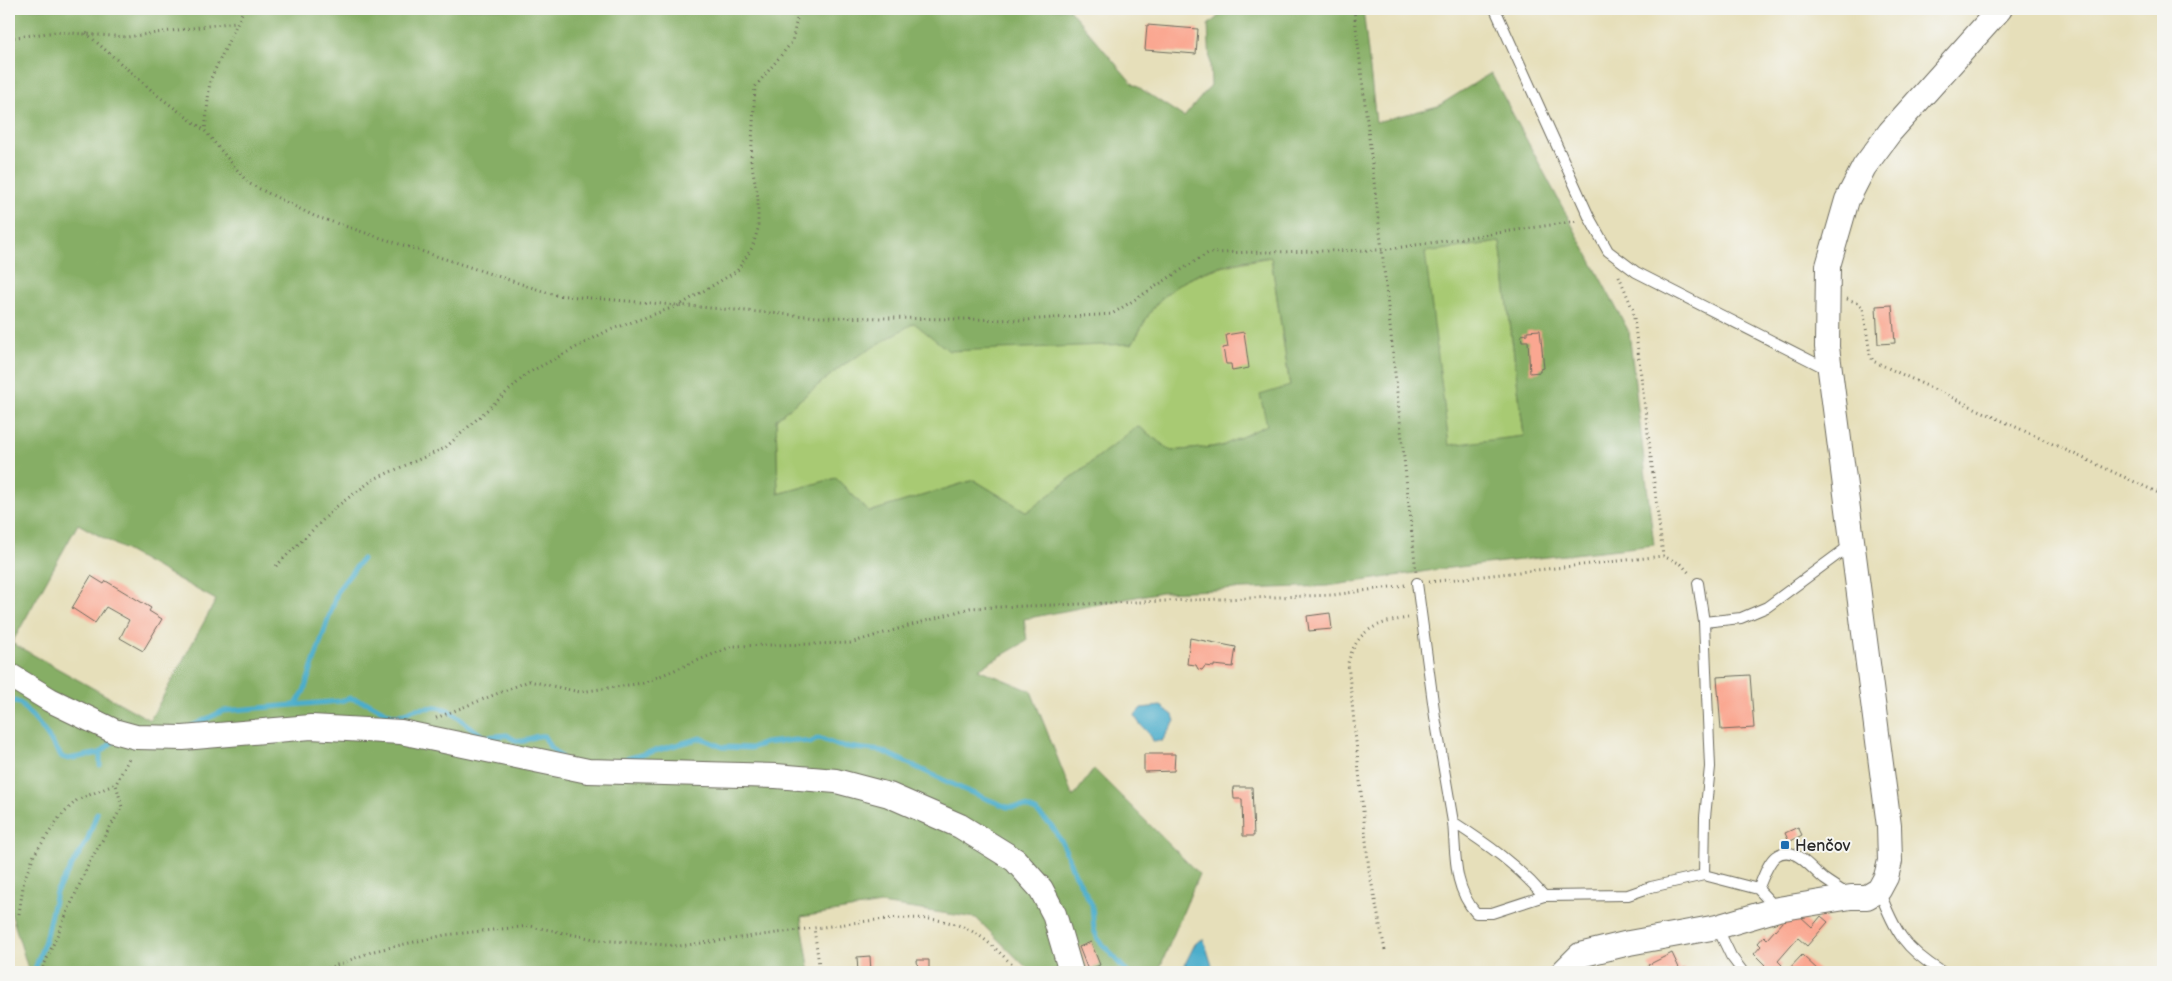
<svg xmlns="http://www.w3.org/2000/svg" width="2172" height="981" font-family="'Balsamiq Sans',sans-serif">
<rect width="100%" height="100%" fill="#f6f6f2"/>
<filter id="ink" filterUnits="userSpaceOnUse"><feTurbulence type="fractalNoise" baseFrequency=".02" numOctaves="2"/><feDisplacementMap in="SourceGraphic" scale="10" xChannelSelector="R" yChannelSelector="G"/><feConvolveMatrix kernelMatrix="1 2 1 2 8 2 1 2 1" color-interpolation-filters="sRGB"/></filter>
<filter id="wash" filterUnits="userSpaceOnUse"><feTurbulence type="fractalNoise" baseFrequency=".0096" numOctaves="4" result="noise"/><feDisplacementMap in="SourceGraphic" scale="20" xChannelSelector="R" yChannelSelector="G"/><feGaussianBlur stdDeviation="1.12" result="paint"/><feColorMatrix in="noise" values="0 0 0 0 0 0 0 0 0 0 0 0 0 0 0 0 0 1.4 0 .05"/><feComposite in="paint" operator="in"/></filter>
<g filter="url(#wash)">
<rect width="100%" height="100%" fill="#e6dfba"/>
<!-- green -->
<path fill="#a8ca73" stroke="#6a7a4f" d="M1500,242L1524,436L1449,446L1424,252Z
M1271,257L1290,387L1268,425L1222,446L1171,451L1138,426L1027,512L974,480L869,512L836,478L778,494L776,419L843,365L914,322L1132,344C1141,330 1149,310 1161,299C1190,270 1233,264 1271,257Z"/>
<!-- forest -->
<path fill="#86ae65" stroke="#586c48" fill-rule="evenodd" d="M9,9H1069L1132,83L1184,117L1211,85L1208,25L1227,9H1363L1376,122L1438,106L1491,73L1629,332L1654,545L1441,569L1328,586L1161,592L1024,619L1027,641L978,669L1031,691L1073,797L1094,769L1199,874L1158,972H1031L976,918L881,904L801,917L810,972H29L9,906ZM1500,242L1524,436L1449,445L1425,252ZM1271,257L1290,386L1260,395L1267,425L1222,446L1171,451L1138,426L1027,512L974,480L869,512L836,478L778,494L776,419L843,365L914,323L949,351L1132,344C1141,330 1149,310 1161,299C1189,271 1233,261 1271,257ZM78,524L216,600L150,720L12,643Z"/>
<!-- water -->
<path fill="#4cadcb" stroke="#3c6c7b" d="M1161,706L1173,715L1175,721L1162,741H1153C1150,731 1138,726 1135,715L1141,708Z
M1200,940H1204L1214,972H1181L1195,944Z"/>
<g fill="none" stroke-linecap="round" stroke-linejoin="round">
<!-- stream -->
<path stroke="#4cadcb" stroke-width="5" d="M9,698L21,704L42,728L62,757L68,759L100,753L117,738
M297,703L304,691L338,590L362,559
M192,726L223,711L341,701L350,698L369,703L389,714L397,716L415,709L437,707L448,710L484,737L507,735C526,750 528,733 544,736L550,747L560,756
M100,753V765
M619,761L701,738L722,747L751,748L765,743L796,740L810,743L819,738L839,746L882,751L965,790L1007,807H1026L1036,811L1051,825L1063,844L1072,868L1092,905L1094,930L1098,939L1127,972
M34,972L45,940L56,892L87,841L97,813"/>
</g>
<g id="blocks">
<!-- building -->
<path fill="#faa791" d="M1147,25L1198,29L1196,54L1145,50Z
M1892,305L1895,343L1878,344L1876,306Z
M1540,330L1544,368L1540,369V372L1530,373L1528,341H1522L1521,335L1527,334V331Z
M1244,332L1249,368L1232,371L1231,364H1226L1223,348L1228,347L1226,335Z
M91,576L104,584L106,581L151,608L149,611L162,619L143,651L120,638L129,620L106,607L95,623L72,608Z
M1330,613L1332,629L1309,631L1307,616Z
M1190,638L1236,647L1233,667L1214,665V667L1205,666L1202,670L1198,669L1196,665L1187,664Z
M1750,675L1754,728L1721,730L1717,677Z
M1144,754H1175L1174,771L1144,772Z
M1233,787H1252L1254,836H1243L1242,799H1234Z
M1798,827L1802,835L1789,842L1785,833Z
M1799,915L1812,927L1821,916L1828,922L1807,946L1798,938L1778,961L1782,965L1776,972H1762L1760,970L1765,965L1754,954L1761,946L1758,943L1764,936L1767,939L1783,921Z
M1091,942L1100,965L1088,970L1079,947Z
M1672,953L1680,970L1685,968L1687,972H1652L1648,965Z
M1802,955L1820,972H1786Z
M870,956L871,972H858L857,957Z
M917,960H929V970H918Z"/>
</g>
</g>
<g filter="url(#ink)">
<use href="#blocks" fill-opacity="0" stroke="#6c6a5d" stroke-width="1"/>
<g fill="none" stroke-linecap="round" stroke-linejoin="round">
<!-- service casing -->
<g stroke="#6c6a5d" stroke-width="12">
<path id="service" d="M1495,9L1590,219L1608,251L1636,272L1829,370
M1417,583L1435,717L1453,822C1487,844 1517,865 1544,896L1628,895L1651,887L1704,875L1758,889L1776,908
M1698,583L1704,622L1710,767L1705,817L1704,875
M1704,622L1741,618L1767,607L1852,544
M1453,822C1456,855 1453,887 1476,913H1492L1544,896
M1758,889C1763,879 1767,863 1776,856C1794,843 1812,870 1824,879C1831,884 1839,889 1847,894
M1879,890C1895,932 1904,948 1942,972
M1717,927L1731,956L1743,972"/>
</g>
<!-- tertiary casing -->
<g stroke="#6c6a5d" stroke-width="26">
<path id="tertiary" d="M9,675L50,700L114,731L136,737L183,738L311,727L401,732L588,771L776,776L836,781L889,795L960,826L1015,860L1041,889L1054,914L1071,972
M1563,972L1580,955L1629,943L1717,927L1778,909L1851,897H1867L1879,890L1886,877L1890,861L1889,826L1827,347L1828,266L1847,200L1864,167L1890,132L2000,9"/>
</g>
<!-- path -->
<path stroke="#6c6a5d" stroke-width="3" stroke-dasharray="1 4" stroke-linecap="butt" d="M244,9L210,80L205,131L248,183L314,216L555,295L818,317L1025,320L1112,314L1208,253L1382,250L1578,221
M1354,9L1382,250L1416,572
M86,33L157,95L204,130
M9,38L56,32L127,37L236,22
M1619,276L1633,310L1663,556
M1847,299L1858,303L1863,308L1870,354L1873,361L2163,495
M276,566L336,507L374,479L445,448L528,373L607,331L680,305L737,271L752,248L758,229V197L751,161L755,87L792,42L799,9
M1429,582L1663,556L1681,564L1690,574
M436,718L529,681L580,692L643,683L733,646L850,643L970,608L1333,595L1405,585
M19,914L24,880L34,855L59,818L77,800L116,784
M1385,950L1369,870L1348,663C1357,629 1376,623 1408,618
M41,972L90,861L122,807L116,784L130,756
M318,972L374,951L445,935L530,926L599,940L680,946L814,928
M820,972L814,928C862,923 931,906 975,933C992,943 1006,960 1021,972"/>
<!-- service -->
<use href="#service" stroke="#fff" stroke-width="10"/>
<!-- tertiary -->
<use href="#tertiary" stroke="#fff" stroke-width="24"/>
</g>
</g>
<!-- markers -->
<rect fill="#1f6fb2" stroke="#f6f6f2" stroke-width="2" x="1780" y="840" width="10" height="10" rx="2.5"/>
<g text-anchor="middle" stroke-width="4" stroke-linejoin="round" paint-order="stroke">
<!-- poi labels -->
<g font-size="16" fill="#2b2b2b" stroke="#f6f6f2" text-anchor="start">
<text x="1795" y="851">Henčov</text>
</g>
</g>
<!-- margin -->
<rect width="2172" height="981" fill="none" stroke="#f6f6f2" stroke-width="30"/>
</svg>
